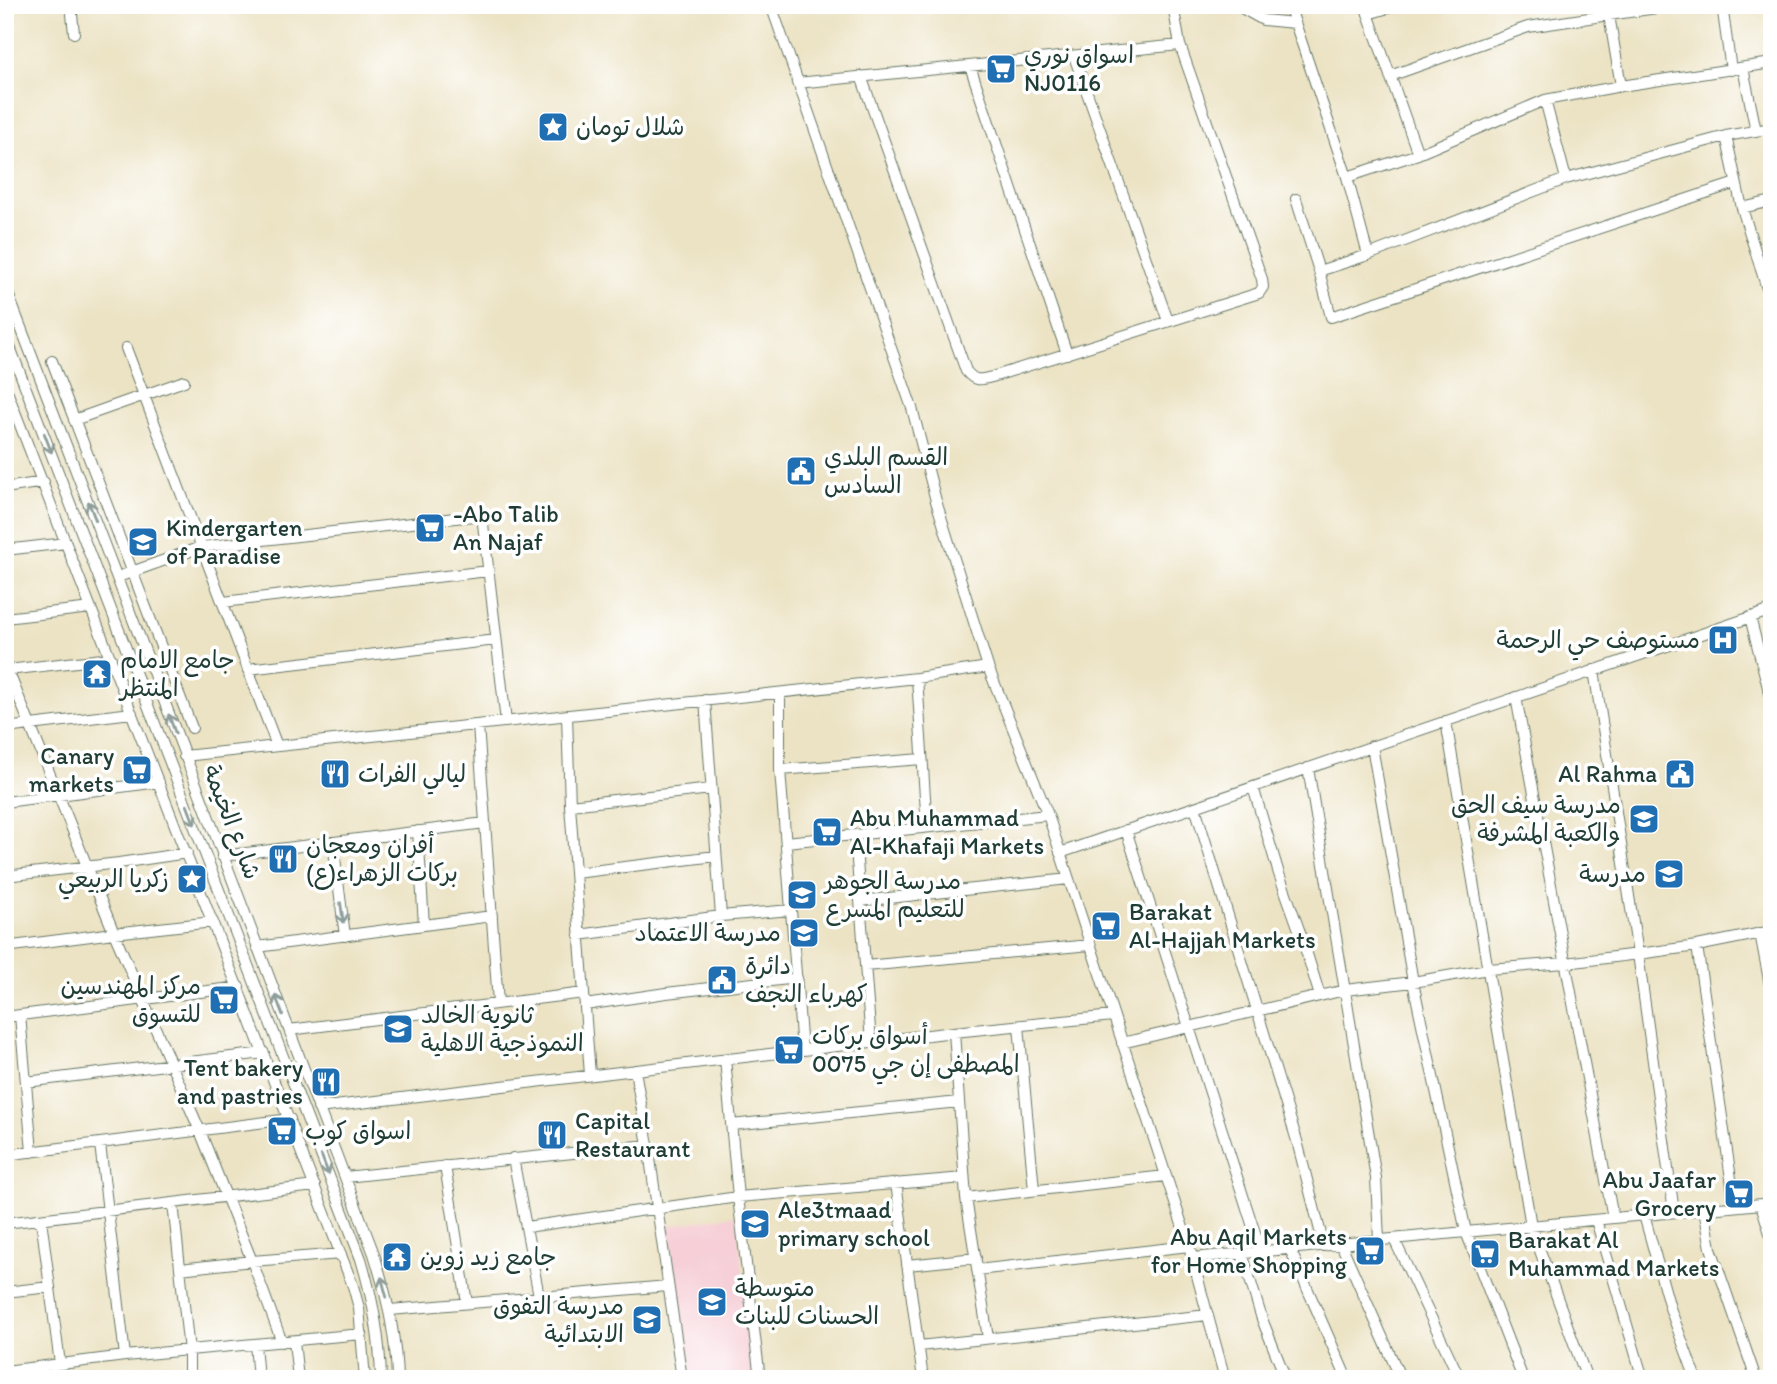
<svg xmlns="http://www.w3.org/2000/svg" width="1777" height="1384" font-family="Itim,'Playpen Sans Arabic',sans-serif">
<rect width="100%" height="100%" fill="#fff"/>
<filter id="ink" filterUnits="userSpaceOnUse"><feTurbulence type="fractalNoise" baseFrequency=".0143" numOctaves="2"/><feDisplacementMap in="SourceGraphic" scale="14" xChannelSelector="R" yChannelSelector="G"/><feConvolveMatrix kernelMatrix="1 2 1 2 8 2 1 2 1" color-interpolation-filters="sRGB"/></filter>
<filter id="wash" filterUnits="userSpaceOnUse"><feTurbulence type="fractalNoise" baseFrequency=".00686" numOctaves="4" result="noise"/><feDisplacementMap in="SourceGraphic" scale="28" xChannelSelector="R" yChannelSelector="G"/><feGaussianBlur stdDeviation="1.57" result="paint"/><feColorMatrix in="noise" values="0 0 0 0 0 0 0 0 0 0 0 0 0 0 0 0 0 1.4 0 .05"/><feComposite in="paint" operator="in"/></filter>
<g filter="url(#wash)">
<rect width="100%" height="100%" fill="#ece3c4"/>
<!-- built -->
<path fill="#f6cfd7" d="M736,1215L756,1379H687L668,1226Z"/>
</g>
<g filter="url(#ink)">
<g fill="none" stroke-linecap="round" stroke-linejoin="round">
<!-- minor casing -->
<g stroke="#677766" stroke-width="12">
<path id="minor" d="M71,5L74,33
M771,5L912,408L936,501L988,667L1048,815L1189,1246L1225,1379
M1236,5L1263,20L1295,23
M1289,5L1347,177L1368,255
M1365,5L1418,154
M1722,5L1731,70
M1368,14L1398,5
M1609,15L1621,86
M1074,56L1168,321
M970,66L1067,354
M1743,68L1756,131
M861,76L966,371C975,382 979,380 992,377L1259,293L1263,287L1262,279L1180,45L1173,5
M1390,76L1528,27L1663,7L1690,5
M797,83L1180,45
M1545,100L1566,179
M1726,136L1742,208L1772,305
M1347,177L1418,154L1545,100L1621,86L1772,63
M1296,199L1319,271L1331,317L1736,183
M1742,208L1772,201
M1319,271L1368,255L1566,179L1726,136L1772,128
M5,286C131,608 251,931 374,1254C387,1295 396,1335 397,1379
M5,334L361,1259C373,1299 380,1337 381,1379
M126,348L277,746
M52,361L192,728
M5,386L353,1286L359,1308L365,1379
M74,420L184,381
M5,488L44,482
M5,550L66,543
M118,577L201,547L482,515L506,722
M223,602L488,571
M1750,617L1772,703
M5,618L91,608
M5,663L114,933L200,1131L252,1261L282,1342
M248,669L496,640
M8,670L111,658
M1594,670L1638,954L1674,1212
M917,678L927,827
M780,693V770L802,1050
M1516,697L1613,1218
M705,700L721,916
M567,716L570,805L590,1075
M1446,721L1531,1226L1587,1379
M478,725L498,1003
M5,728L132,713
M1372,746L1413,982L1466,1232L1523,1379
M184,756L917,678L988,667
M1308,768L1376,1178L1379,1240
M780,770L922,759
M1253,787L1279,874L1302,938L1320,996
M5,802L159,782
M570,805L711,789
M1195,807L1297,1141L1324,1246
M1126,830L1261,1252
M418,831L424,925
M855,835L871,1042
M333,842L345,936
M786,842L1048,815
M1060,853L1772,610
M222,856L485,823
M575,873L716,856
M5,876L119,863L187,853
M860,901L1069,879
M1760,933L1772,996
M579,935L721,916L791,910
M1697,946L1735,1206
M5,947L114,933L213,922
M257,947L492,916
M865,966L1090,945
M585,1005L666,993L797,978
M20,1015L32,1152
M5,1017L239,987
M1019,1026L1034,1190
M289,1030L584,993
M954,1032L966,1198L988,1338
M1122,1043L1345,990L1413,982L1488,969L1566,963L1638,954L1697,946L1772,931
M725,1059L738,1197L760,1379
M635,1070L648,1145L682,1379
M26,1082L264,1053
M318,1108L954,1032L1113,1016
M731,1125L959,1102
M100,1144L125,1356
M5,1155L290,1119
M513,1158L539,1296
M445,1166L467,1303
M345,1177L648,1145
M896,1183L923,1379
M966,1198L1166,1176
M173,1203L189,1351V1379
M1761,1204L1772,1240
M1704,1209L1711,1248L1756,1379
M1644,1215L1670,1308L1696,1379
M41,1219L60,1364
M1596,1220L1643,1379
M5,1223L315,1186
M526,1227L738,1197L964,1178
M1394,1239L1460,1379
M1341,1244L1401,1379
M1290,1249L1347,1379
M1242,1253L1262,1319L1286,1379
M1192,1258L1772,1203
M907,1265L976,1258
M180,1269L252,1261L341,1254
M977,1270L1189,1246
M5,1292L50,1287
M390,1310L668,1286
M294,1341L298,1379
M255,1344L258,1379
M919,1346L1208,1315
M5,1371L125,1356L362,1334"/>
</g>
<!-- minor -->
<use href="#minor" stroke="#fff" stroke-width="10"/>
</g>
<!-- one-way arrows -->
<defs><path id="oneway-shaft" d="M-6 0H5M1.5-3L5.5 0L1.5 3" fill="none" stroke-width="1.6" stroke-linecap="round" stroke-linejoin="round" transform="scale(1.75)"/></defs>
<g stroke="#8f9e9a">
<use href="#oneway-shaft" transform="translate(48 443) rotate(69)"/>
<use href="#oneway-shaft" transform="translate(92 511) rotate(-111)"/>
<use href="#oneway-shaft" transform="translate(172 724) rotate(-110)"/>
<use href="#oneway-shaft" transform="translate(191 815) rotate(69)"/>
<use href="#oneway-shaft" transform="translate(342 913) rotate(82)"/>
<use href="#oneway-shaft" transform="translate(279 1005) rotate(-111)"/>
<use href="#oneway-shaft" transform="translate(325 1165) rotate(69)"/>
<use href="#oneway-shaft" transform="translate(384 1287) rotate(-105)"/>
</g>
</g>
<!-- icons -->
<defs>
<g id="supermarket-square" transform="scale(1.575)"><rect x="-9" y="-9" width="18" height="18" rx="4" fill="#1f6fb2" stroke="#fff"/><path d="M-6-5.5h2.5l.6 2H6L4.5 2H-2.5L-4.4-4H-6ZM-1.5 3.2a1.3 1.3 0 1 0 .1 0ZM3 3.2a1.3 1.3 0 1 0 .1 0Z" fill="#fff"/></g>
<g id="sight-square" transform="scale(1.575)"><rect x="-9" y="-9" width="18" height="18" rx="4" fill="#1f6fb2" stroke="#fff"/><path d="M0-6L1.8-2.2L6-1.7L2.9 1.2L3.7 5.4L0 3.3L-3.7 5.4L-2.9 1.2L-6-1.7L-1.8-2.2Z" fill="#fff"/></g>
<g id="civic-square" transform="scale(1.575)"><rect x="-9" y="-9" width="18" height="18" rx="4" fill="#1f6fb2" stroke="#fff"/><path d="M-.6-6.5H3V-4.5H.6V-3L4-1V1h2V6H-6V1h2V-1L-.6-3ZM-1.2 2.5V6h2.4V2.5Z" fill="#fff"/></g>
<g id="school-square" transform="scale(1.575)"><rect x="-9" y="-9" width="18" height="18" rx="4" fill="#1f6fb2" stroke="#fff"/><path d="M0-5L7-2L0 1L-7-2ZM-4 1L0 2.5L4 1V4Q0 6-4 4Z" fill="#fff"/></g>
<g id="hospital-square" transform="scale(1.575)"><rect x="-9" y="-9" width="18" height="18" rx="4" fill="#1f6fb2" stroke="#fff"/><path d="M-5-5h3v3.5h4V-5h3V5h-3V1.5h-4V5h-3Z" fill="#fff"/></g>
<g id="temple-square" transform="scale(1.575)"><rect x="-9" y="-9" width="18" height="18" rx="4" fill="#1f6fb2" stroke="#fff"/><path d="M0-6L5-2H3V0L6.5 2.5H4V6H1.5V3h-3V6H-4V2.5H-6.5L-3 0V-2H-5Z" fill="#fff"/></g>
<g id="restaurant-square" transform="scale(1.575)"><rect x="-9" y="-9" width="18" height="18" rx="4" fill="#1f6fb2" stroke="#fff"/><path d="M-5-6h1v4h1v-4h1v4h1v-4h1v5L-1.5 .5V6h-2V.5L-5-1ZM5-6V6H3V1.5H1.5Q1.5-4 5-6Z" fill="#fff"/></g>
</defs>
<g fill-rule="evenodd">
<use href="#supermarket-square" x="1001" y="69"/>
<use href="#sight-square" x="553" y="127"/>
<use href="#civic-square" x="801" y="471"/>
<use href="#supermarket-square" x="430" y="528"/>
<use href="#school-square" x="143" y="542"/>
<use href="#hospital-square" x="1723" y="640"/>
<use href="#temple-square" x="97" y="674"/>
<use href="#supermarket-square" x="137" y="770"/>
<use href="#restaurant-square" x="335" y="774"/>
<use href="#civic-square" x="1680" y="774"/>
<use href="#school-square" x="1644" y="819"/>
<use href="#supermarket-square" x="827" y="832"/>
<use href="#restaurant-square" x="283" y="859"/>
<use href="#school-square" x="1669" y="874"/>
<use href="#sight-square" x="192" y="879"/>
<use href="#school-square" x="802" y="895"/>
<use href="#supermarket-square" x="1106" y="926"/>
<use href="#school-square" x="804" y="933"/>
<use href="#civic-square" x="722" y="980"/>
<use href="#supermarket-square" x="224" y="1000"/>
<use href="#school-square" x="398" y="1029"/>
<use href="#supermarket-square" x="789" y="1050"/>
<use href="#restaurant-square" x="326" y="1082"/>
<use href="#supermarket-square" x="282" y="1131"/>
<use href="#restaurant-square" x="552" y="1135"/>
<use href="#supermarket-square" x="1739" y="1194"/>
<use href="#school-square" x="755" y="1224"/>
<use href="#supermarket-square" x="1370" y="1251"/>
<use href="#supermarket-square" x="1485" y="1254"/>
<use href="#temple-square" x="397" y="1257"/>
<use href="#school-square" x="712" y="1302"/>
<use href="#school-square" x="647" y="1320"/>
</g>
<g text-anchor="middle" stroke-width="7" stroke-linejoin="round" paint-order="stroke">
<!-- poi labels -->
<g font-size="24" fill="#1f3d34" stroke="#fff" text-anchor="start">
<text x="1024" y="63">اسواق نوري<tspan x="1024" dy="28">NJ0116</tspan></text>
<text x="576" y="135">شلال تومان</text>
<text x="824" y="465">القسم البلدي<tspan x="824" dy="28">السادس</tspan></text>
<text x="453" y="522">-Abo Talib<tspan x="453" dy="28">An Najaf</tspan></text>
<text x="166" y="536">Kindergarten<tspan x="166" dy="28">of Paradise</tspan></text>
<text x="1700" y="648" text-anchor="end">مستوصف حي الرحمة</text>
<text x="120" y="668">جامع الامام<tspan x="120" dy="28">المنتظر</tspan></text>
<text x="114" y="764" text-anchor="end">Canary<tspan x="114" dy="28">markets</tspan></text>
<text x="358" y="782">ليالي الفرات</text>
<text x="1657" y="782" text-anchor="end">Al Rahma</text>
<text x="1621" y="813" text-anchor="end">مدرسة سيف الحق<tspan x="1621" dy="28">والكعبة المشرفة</tspan></text>
<text x="850" y="826">Abu Muhammad<tspan x="850" dy="28">Al-Khafaji Markets</tspan></text>
<text x="306" y="853">أفران ومعجان<tspan x="306" dy="28">بركات الزهراء(ع)</tspan></text>
<text x="1646" y="882" text-anchor="end">مدرسة</text>
<text x="169" y="887" text-anchor="end">زكريا الربيعي</text>
<text x="825" y="889">مدرسة الجوهر<tspan x="825" dy="28">للتعليم المسرع</tspan></text>
<text x="1129" y="920">Barakat<tspan x="1129" dy="28">Al-Hajjah Markets</tspan></text>
<text x="781" y="941" text-anchor="end">مدرسة الاعتماد</text>
<text x="745" y="974">دائرة<tspan x="745" dy="28">كهرباء النجف</tspan></text>
<text x="201" y="994" text-anchor="end">مركز المهندسين<tspan x="201" dy="28">للتسوق</tspan></text>
<text x="421" y="1023">ثانوية الخالد<tspan x="421" dy="28">النموذجية الاهلية</tspan></text>
<text x="812" y="1044">أسواق بركات<tspan x="812" dy="28">المصطفی إن جي 0075</tspan></text>
<text x="303" y="1076" text-anchor="end">Tent bakery<tspan x="303" dy="28">and pastries</tspan></text>
<text x="575" y="1129">Capital<tspan x="575" dy="28">Restaurant</tspan></text>
<text x="305" y="1139">اسواق كوب</text>
<text x="1716" y="1188" text-anchor="end">Abu Jaafar<tspan x="1716" dy="28">Grocery</tspan></text>
<text x="778" y="1218">Ale3tmaad<tspan x="778" dy="28">primary school</tspan></text>
<text x="1347" y="1245" text-anchor="end">Abu Aqil Markets<tspan x="1347" dy="28">for Home Shopping</tspan></text>
<text x="1508" y="1248">Barakat Al<tspan x="1508" dy="28">Muhammad Markets</tspan></text>
<text x="420" y="1265">جامع زيد زوين</text>
<text x="735" y="1296">متوسطة<tspan x="735" dy="28">الحسنات للبنات</tspan></text>
<text x="624" y="1314" text-anchor="end">مدرسة التفوق<tspan x="624" dy="28">الابتدائية</tspan></text>
</g>
<!-- street labels -->
<g font-size="24" fill="#1f3d34" stroke="#fff">
<text transform="translate(232 822) rotate(69)" y="8">شارع الخيمة</text>
</g>
</g>
<!-- margin -->
<rect width="1777" height="1384" fill="none" stroke="#fff" stroke-width="28"/>
</svg>
